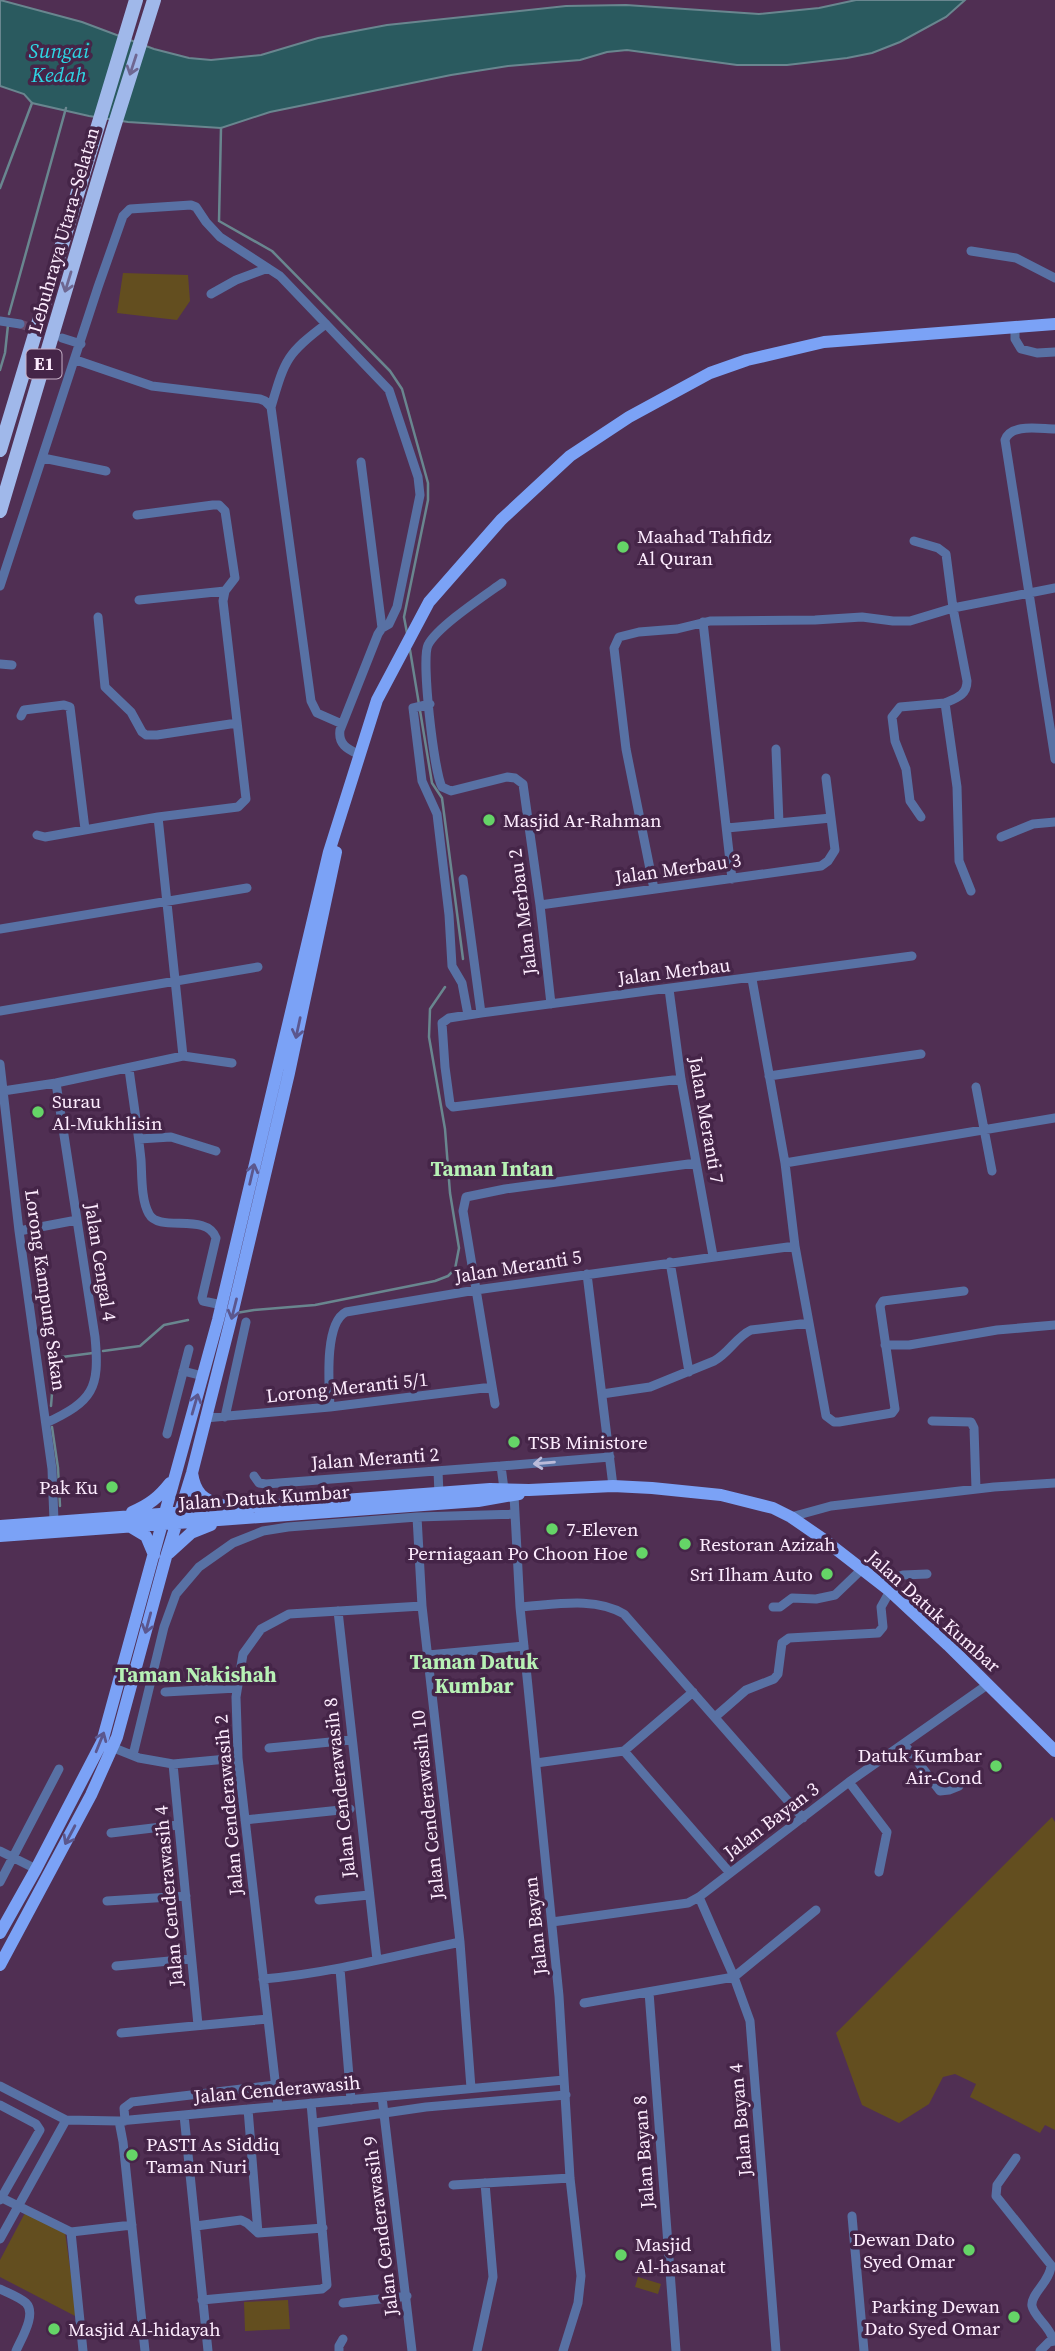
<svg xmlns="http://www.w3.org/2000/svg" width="1055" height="2351" font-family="'Source Serif 4',serif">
<rect width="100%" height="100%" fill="#502f53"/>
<!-- green -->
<path fill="#634e1f" d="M123,273L188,275L190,301L177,320L117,313Z
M1052,1817L1055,1822V2130L1045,2125L1040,2133L970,2097L976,2084L955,2074L943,2077L929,2104L899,2123L862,2105L836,2033Z
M26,2211L65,2232L77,2317L0,2277V2260Z
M638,2277L661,2284L658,2294L635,2287Z
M288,2300L290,2329L245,2331L244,2302Z"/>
<!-- water -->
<path fill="#2a5a5f" stroke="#69868f" stroke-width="2" d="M0,0L82,22L154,49L189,58L211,60L261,55L318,38L387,25L566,6L626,5L759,14L819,8L856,0H965L946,17L900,42L872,53L847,58L787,65H737L627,50L607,52L580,60L508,66L451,75L270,112L221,128L128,122L89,116L32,103L24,94L0,86Z"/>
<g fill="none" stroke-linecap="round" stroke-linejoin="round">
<!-- stream -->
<path stroke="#69868f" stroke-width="2.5" d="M221,128L219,221L272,251L390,371L402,389L428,483V500L404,617L407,633
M0,188L32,103
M9,314L66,108
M0,370L5,353L8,325
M410,650L432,783L442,798L463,959
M236,1313L254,1310L315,1305L435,1281L448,1276L455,1269L459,1248L450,1193L445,1129L429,1037L430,1009L445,987
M103,1351L140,1346L164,1325L188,1320
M51,1406L54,1368L62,1357L93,1353
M52,1427L58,1468L60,1506"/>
<!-- minor-tunnel -->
<path stroke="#6a4b6d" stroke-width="9" stroke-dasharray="9 4.5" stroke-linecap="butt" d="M20,324L57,336"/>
<!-- minor -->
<path stroke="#5871a4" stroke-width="9" d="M971,251L1016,258L1055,278
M211,294L236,280L268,268
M0,321L20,324
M1015,327V339L1021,349L1037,353L1055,352
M62,338L81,344
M76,360L152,386L260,399L265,401L271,407L311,701L317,713L342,724
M271,407C285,360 286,354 326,324
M1055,429C1040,429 1011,423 1005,440L1055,759
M43,458L106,471
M361,462L382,628
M914,541L938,548L946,554L953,608L967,681C967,695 957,698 945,703L957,787L959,861L971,891
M502,583C484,596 437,627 428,645C421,659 434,772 442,787L451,791L507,777L515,778L523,784L540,905L551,1004
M0,586L98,287L123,216L130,209L191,205L196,207L206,222L220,237L280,276L389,390L418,477L420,495L397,607L389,624L382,628L378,634L340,730C338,744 347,749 358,754
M139,600L225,591
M98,617L105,687L131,712L142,732L146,735H157L237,723
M703,622L732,879
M0,664L12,665
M430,704L413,708L422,781L437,814L449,915L452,966L462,983L468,1015
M21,716L24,710L64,705L70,707L85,829
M776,749L779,823
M158,817L183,1056
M921,817L910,801L906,769L895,741L892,717L900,707L945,703
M727,828L831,818
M37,835L45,837L158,817L238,807L246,799L223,601L225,591L235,578L225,511L219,505H213L137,515
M1001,837L1033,824L1055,822
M463,879L481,1013
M654,889L626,749L614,648L619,637L639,632L677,629L710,621L815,620L862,617L893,621H910L953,608L1055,588
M540,905L821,866L828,861L835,850L826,778
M0,929L247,888
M752,979L785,1163L795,1246L826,1416L834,1422H839L892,1413L895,1409L880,1306L883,1301L964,1291
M669,989L681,1079L713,1256
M0,1011L258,967
M0,1064L19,1231L52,1469L54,1521
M129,1069C133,1099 138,1130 141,1160C142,1176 141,1200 149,1214C159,1233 207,1212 216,1238L202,1298L203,1301L222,1305
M769,1076L921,1054
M681,1079L453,1107L450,1104L445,1067L442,1023L449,1018L481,1013L912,956
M976,1087L992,1171
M3,1091L56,1083L183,1056L232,1063
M139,1139L171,1137L216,1151
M785,1163L1055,1118
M19,1231L77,1220
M670,1262L689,1372
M587,1274L613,1486
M885,1345H909L997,1330L1055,1325
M183,1371L203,1376
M602,1394L650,1387L714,1361C729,1353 736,1337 751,1330L809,1323
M495,1404L463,1211L466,1197L505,1189L696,1163
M330,1407C329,1385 324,1323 346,1312L476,1290L795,1246
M225,1417L246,1322
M205,1418L330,1407L492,1387
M932,1421L971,1422L974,1428L976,1489
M46,1423C93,1401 100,1389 95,1337L56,1083
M167,1434L189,1349
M438,1471L439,1494
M254,1476L259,1483L266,1484L501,1466
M504,1489L501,1466L610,1457
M514,1495L520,1607L559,1996L570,2178L581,2276L578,2303L563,2351
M417,1517L422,1606L460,1942L471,2088
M791,1517L831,1506L994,1487L1055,1483
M880,1583L903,1575L927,1574
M520,1607C553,1605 594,1596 624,1614L803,1818
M773,1607H780L792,1598L816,1599L835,1595L861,1570
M338,1611L377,1960
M428,1655L524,1646
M165,1692L237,1688
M715,1717L746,1690L774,1679L778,1674L782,1643L789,1638L878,1633L883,1627L881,1607L890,1591
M904,1744L940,1791L949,1790L959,1786
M114,1748L139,1758L173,1764L238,1758
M269,1748L351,1740
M624,1751L730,1873
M133,1755L164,1627L176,1594L199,1567L233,1543L263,1531L288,1527L417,1517L515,1514
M536,1763L624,1751L693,1692
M173,1764L198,2025
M849,1782L887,1832L879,1872
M245,1820L350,1809
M111,1833L178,1825
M0,1851L36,1869
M0,1882L59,1769
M699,1897L734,1977L750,2021L776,2351
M319,1900L369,1895
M107,1901L186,1896
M552,1922L688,1903L699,1897L849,1782L987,1685
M116,1966L191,1959
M340,1969L351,2100
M263,1979C330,1973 395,1956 460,1942
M649,1992L676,2351
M584,2003L734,1977L816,1910
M121,2033L268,2019
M0,2086L66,2120L119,2121L564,2080
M382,2097L412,2351
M0,2105L36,2124L40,2130L0,2200
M278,2106L238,1758L236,1697L243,1654L261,1629L289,1614L422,1606
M248,2109L258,2233
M184,2115L208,2351
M119,2121L123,2142L145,2351
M125,2121L124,2108L132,2102L275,2085
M315,2123L426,2107L566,2095
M1016,2158L997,2185L996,2196L1051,2265C1051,2281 1030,2294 1032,2306C1034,2317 1050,2326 1053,2340
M453,2185L570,2178
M0,2197L71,2232
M852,2216L864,2351
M196,2226L241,2220L247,2223L258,2233L323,2228
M71,2232L83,2351
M71,2232L132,2225
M0,2239L66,2120
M0,2289C8,2293 19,2297 26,2303C37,2314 21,2339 16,2351
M202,2300L322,2289L327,2285L311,2103
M343,2303L407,2296
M339,2351V2346L343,2339
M477,2351L493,2277L485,2183
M1040,2351L1049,2342L1055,2341"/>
<!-- major -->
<path stroke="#7ba2f6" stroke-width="12" d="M192,1473C195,1493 203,1500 222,1505
M132,1512C149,1505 159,1497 170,1483
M0,1526L490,1489L529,1490L613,1486L652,1488L721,1495L773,1508L791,1517L823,1539L890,1591L948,1645L1055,1751
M131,1527L146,1536L154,1555
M0,1536L478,1501L519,1494
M169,1553L191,1533L211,1525
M0,1933L36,1869L102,1742L218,1320L329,852L377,700L429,602L501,520L570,456L629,417L710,373L747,360L824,342L1055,324
M0,1965L91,1795L117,1737L166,1557L192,1473L230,1323L289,1073L336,852"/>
<!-- highway -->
<path stroke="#a0b8ea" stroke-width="14" d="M0,450L136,0
M0,511L113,130L154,0"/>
</g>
<!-- one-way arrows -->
<defs><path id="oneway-shaft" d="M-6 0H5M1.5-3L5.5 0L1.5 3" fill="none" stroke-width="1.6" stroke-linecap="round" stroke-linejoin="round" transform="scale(1.75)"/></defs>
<g stroke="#6e6791">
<use href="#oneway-shaft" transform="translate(133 65) rotate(108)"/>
<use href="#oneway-shaft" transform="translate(68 282) rotate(107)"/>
</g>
<g stroke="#5b578e">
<use href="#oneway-shaft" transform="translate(298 1028) rotate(102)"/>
<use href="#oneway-shaft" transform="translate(252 1174) rotate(-77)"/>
<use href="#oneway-shaft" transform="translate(234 1309) rotate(104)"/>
<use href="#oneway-shaft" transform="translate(195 1404) rotate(-74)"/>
<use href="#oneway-shaft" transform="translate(148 1623) rotate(105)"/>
<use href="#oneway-shaft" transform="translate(100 1742) rotate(-68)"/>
<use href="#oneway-shaft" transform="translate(70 1835) rotate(118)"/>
</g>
<use stroke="#bbbbda" href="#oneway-shaft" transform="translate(544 1463) rotate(175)"/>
<!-- markers -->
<g fill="#65d467" stroke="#452548" stroke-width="2.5">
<circle cx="623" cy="547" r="7"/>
<circle cx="489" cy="820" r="7"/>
<circle cx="38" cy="1112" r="7"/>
<circle cx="514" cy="1442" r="7"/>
<circle cx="112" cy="1487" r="7"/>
<circle cx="552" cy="1529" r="7"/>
<circle cx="685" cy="1544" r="7"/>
<circle cx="642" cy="1553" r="7"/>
<circle cx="827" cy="1574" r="7"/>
<circle cx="996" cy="1766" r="7"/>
<circle cx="132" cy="2155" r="7"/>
<circle cx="969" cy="2250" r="7"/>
<circle cx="621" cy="2255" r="7"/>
<circle cx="1014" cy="2317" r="7"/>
<circle cx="54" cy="2329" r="7"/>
</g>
<g text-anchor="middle" stroke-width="7" stroke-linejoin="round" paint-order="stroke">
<!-- shield labels -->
<rect fill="#452548" stroke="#c6b0c7" stroke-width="2" x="26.5" y="349.5" width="35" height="29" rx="5"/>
<g font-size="18" font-weight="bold" fill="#fdecfe">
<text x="44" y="370">E1</text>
</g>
<!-- street labels -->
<g font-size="19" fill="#fdecfe" stroke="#452548">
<text transform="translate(63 230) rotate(-74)" y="7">Lebuhraya Utara–Selatan</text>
<text transform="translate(678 868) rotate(-8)" y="7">Jalan Merbau 3</text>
<text transform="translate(522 912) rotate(-97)" y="7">Jalan Merbau 2</text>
<text transform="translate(674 971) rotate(-7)" y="7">Jalan Merbau</text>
<text transform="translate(707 1120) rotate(80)" y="7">Jalan Meranti 7</text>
<text transform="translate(101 1262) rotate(81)" y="7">Jalan Cengal 4</text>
<text transform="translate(518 1266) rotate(-9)" y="7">Jalan Meranti 5</text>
<text transform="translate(46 1290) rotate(82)" y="7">Lorong Kampung Sakan</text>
<text transform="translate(347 1387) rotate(-6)" y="7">Lorong Meranti 5/1</text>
<text transform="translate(375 1458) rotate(-4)" y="7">Jalan Meranti 2</text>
<text transform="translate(264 1497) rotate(-4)" y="7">Jalan Datuk Kumbar</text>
<text transform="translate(934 1611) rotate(42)" y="7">Jalan Datuk Kumbar</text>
<text transform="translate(339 1788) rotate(-96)" y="7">Jalan Cenderawasih 8</text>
<text transform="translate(228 1805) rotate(-95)" y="7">Jalan Cenderawasih 2</text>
<text transform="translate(427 1805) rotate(-96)" y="7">Jalan Cenderawasih 10</text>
<text transform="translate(771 1820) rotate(-37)" y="7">Jalan Bayan 3</text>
<text transform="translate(168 1896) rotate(-95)" y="7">Jalan Cenderawasih 4</text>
<text transform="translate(535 1926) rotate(-96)" y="7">Jalan Bayan</text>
<text transform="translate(277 2089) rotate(-5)" y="7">Jalan Cenderawasih</text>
<text transform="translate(740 2120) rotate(-95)" y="7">Jalan Bayan 4</text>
<text transform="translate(643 2152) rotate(-94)" y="7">Jalan Bayan 8</text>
<text transform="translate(380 2226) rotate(-97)" y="7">Jalan Cenderawasih 9</text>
</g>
<!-- poi labels -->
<g font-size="19" fill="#fdecfe" stroke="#452548" text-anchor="start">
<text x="637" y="543">Maahad Tahfidz<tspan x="637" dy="22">Al Quran</tspan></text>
<text x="503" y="827">Masjid Ar-Rahman</text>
<text x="52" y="1108">Surau<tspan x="52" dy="22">Al-Mukhlisin</tspan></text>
<text x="528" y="1449">TSB Ministore</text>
<text x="98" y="1494" text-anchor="end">Pak Ku</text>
<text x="566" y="1536">7-Eleven</text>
<text x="699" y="1551">Restoran Azizah</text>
<text x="628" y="1560" text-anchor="end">Perniagaan Po Choon Hoe</text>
<text x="813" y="1581" text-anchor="end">Sri Ilham Auto</text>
<text x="982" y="1762" text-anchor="end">Datuk Kumbar<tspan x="982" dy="22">Air-Cond</tspan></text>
<text x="146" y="2151">PASTI As Siddiq<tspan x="146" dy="22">Taman Nuri</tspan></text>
<text x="955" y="2246" text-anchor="end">Dewan Dato<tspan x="955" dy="22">Syed Omar</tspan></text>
<text x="635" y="2251">Masjid<tspan x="635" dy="22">Al-hasanat</tspan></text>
<text x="1000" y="2313" text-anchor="end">Parking Dewan<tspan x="1000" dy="22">Dato Syed Omar</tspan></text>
<text x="68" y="2336">Masjid Al-hidayah</text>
</g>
<!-- water labels -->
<g font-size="21" font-style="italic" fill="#2ed6e4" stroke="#452548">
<text x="59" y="58">Sungai<tspan x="59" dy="24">Kedah</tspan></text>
</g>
<!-- neighbourhood labels -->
<g font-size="21" font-weight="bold" fill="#b7f1b5" stroke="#452548">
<text x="492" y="1176">Taman Intan</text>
<text x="474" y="1669">Taman Datuk<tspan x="474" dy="24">Kumbar</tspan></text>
<text x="196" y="1682">Taman Nakishah</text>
</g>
</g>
</svg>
